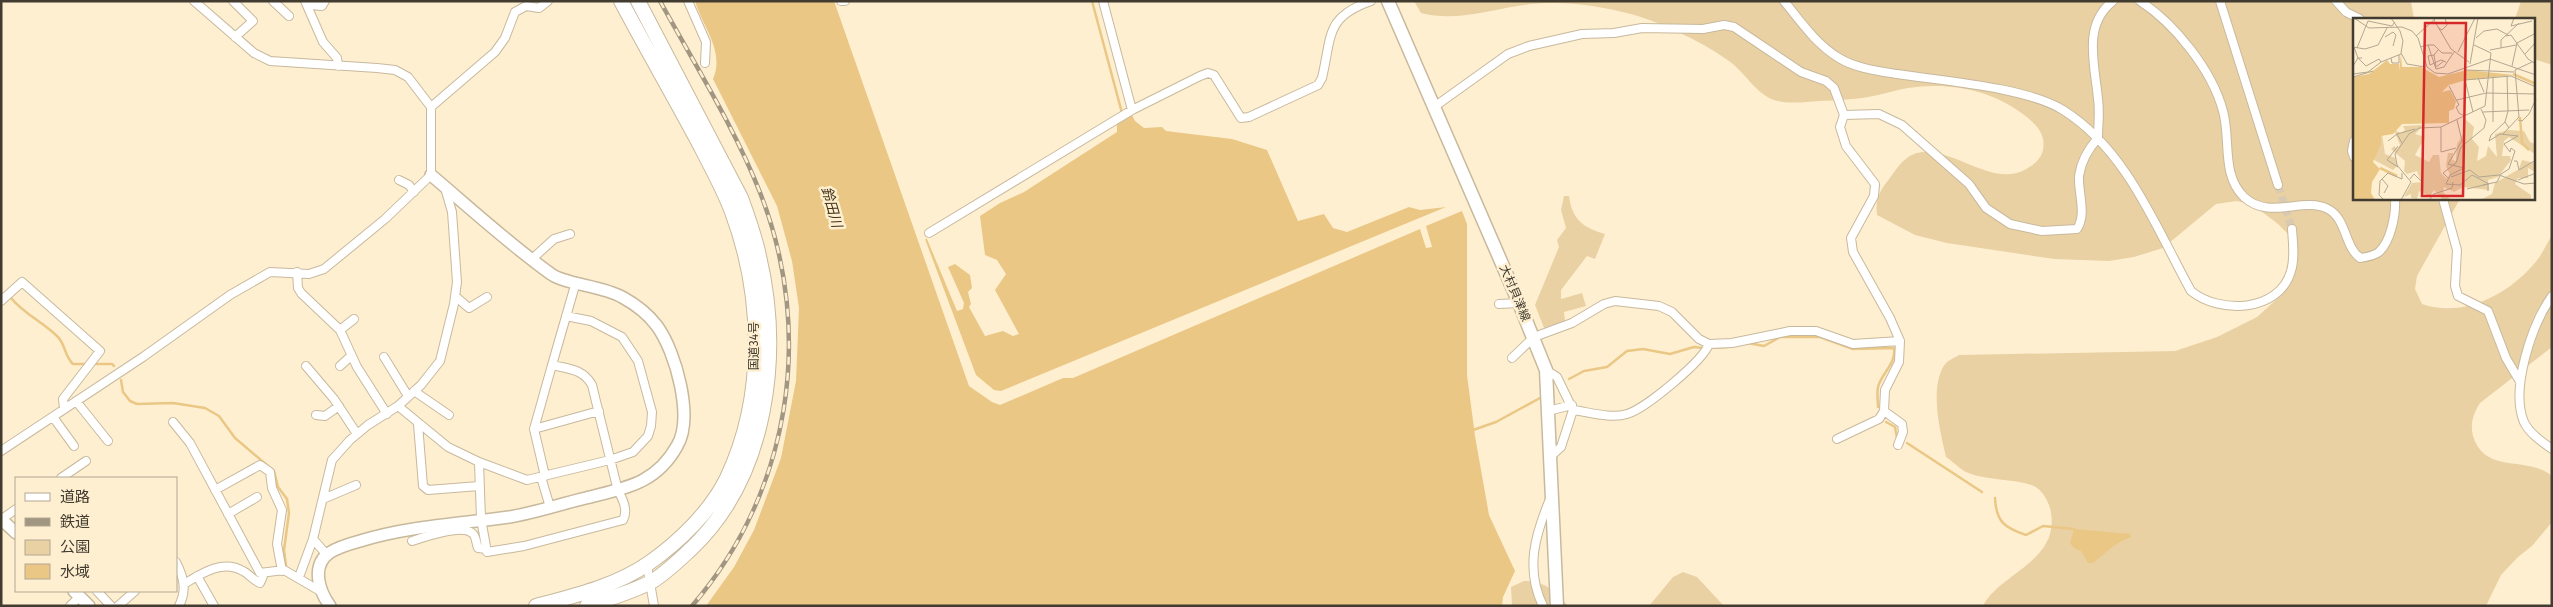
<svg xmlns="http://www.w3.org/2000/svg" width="2553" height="607" font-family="'Fira Sans','Noto Sans JP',sans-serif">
<rect width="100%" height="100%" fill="#ffefd1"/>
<!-- green -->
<path fill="#e9d1a3" d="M1414,1H2411L2414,19H2354V199H2460L2417,276L2415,289L2422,304C2462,318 2506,296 2533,265C2541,257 2546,245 2552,235V347L2480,403C2473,414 2470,424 2473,436C2485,475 2527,455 2552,476V522L2532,546L2518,557L2501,575L2486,606H1983C1999,573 2063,561 2050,508C2047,499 2041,488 2031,485C2011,478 1984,481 1964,471C1958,467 1952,461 1946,457C1940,431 1930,392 1943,367C1946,361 1954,358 1959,355L2175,351L2217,337L2257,317L2277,299L2290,283L2297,262L2296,242L2278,224L2253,205L2237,201L2216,204L2163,248L2134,257L2109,261L2054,259L1947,243L1915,235L1877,215C1875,199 1880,190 1890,178C1898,166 1908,152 1924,152C1961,151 1997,191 2031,166C2041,159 2045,151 2043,139C2041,128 2029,118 2020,112C1988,89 1947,82 1908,88C1895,90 1882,95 1868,97C1852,100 1835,100 1819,101C1806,102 1790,104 1778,101C1760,98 1746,75 1733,64C1707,44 1663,23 1631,14C1596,5 1559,0 1524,5C1489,10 1455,22 1421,13Z
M2521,1H2552V65L2534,59V19H2515Z
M1564,196H1569C1572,220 1584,228 1605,234L1595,259L1587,256L1561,290V299L1582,293L1586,306L1564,312L1565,321L1544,328L1535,305L1559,247L1557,240L1566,228L1561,210Z
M1683,572L1697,577L1724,606H1649L1673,577Z
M1524,581C1545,581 1555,591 1568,606H1512L1511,587Z"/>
<!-- water -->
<path fill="#eac785" d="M695,1H834L969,386L992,402L1000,405L1063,378H1073L1420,229L1426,248L1432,247L1426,226L1462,211L1467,224V375L1475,436L1489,515L1515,571L1503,597L1502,606H706L734,567L754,530L781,458L796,381L799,308L792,261L777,206L713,79C725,51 703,28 695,1Z
M1132,115L1135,121L1144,128L1162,127L1166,131L1232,139L1267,150L1298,221L1324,214L1333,228L1347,232L1409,207L1420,210L1446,207L1001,391L994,390L976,375L925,239H927L957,311L963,309L964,303L948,267L955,264L970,275L972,288L968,292L971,304L969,307L985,336L1003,331L1013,336L1019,334L995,290L1006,274L997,260L985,255L980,216L1000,203L1024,192L1117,132V124Z
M2074,529L2130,534L2131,537C2113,544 2107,552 2093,563H2088L2081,551L2074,548L2070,543Z"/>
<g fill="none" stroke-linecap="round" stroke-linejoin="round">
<!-- stream -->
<path stroke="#eac785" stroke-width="2.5" d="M1092,1L1122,113
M8,298H11C24,314 43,322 58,337C65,344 65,357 73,364H86
M1748,343L1764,346L1780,337H1820L1853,349L1894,348C1896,363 1884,371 1879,384C1876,390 1878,401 1878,407
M1709,348L1728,347
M92,364H112L114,366
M1569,379L1584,371L1607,367L1627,351L1643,349L1670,354L1694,347L1703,348
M121,380L123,392L130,401L137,404L173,403L205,408L219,416L235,438L274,471L278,487L287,499L289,513L284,550L286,566
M1886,422L1895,427L1897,438
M1473,430L1496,422L1540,398
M1907,443L1982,492
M1995,498C1996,522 2005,528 2026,535L2043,526L2074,529"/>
<!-- street-tunnel -->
<path stroke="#d9cbb1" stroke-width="8" stroke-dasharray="8 4" stroke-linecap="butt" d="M2278,185L2292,229"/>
<!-- street casing -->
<g stroke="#c8b99d" stroke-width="10">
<path id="street" d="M233,1L253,21L235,37
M273,1L289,16
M305,1L323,42L337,58L338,66
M306,1L311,5L322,6L325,1
M688,1L706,42L705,63
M841,1H845
M1103,1L1132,110
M1784,1C1801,22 1816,44 1839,58C1855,68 1878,71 1897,74C1942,81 2026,87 2063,110C2127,150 2156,228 2191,291C2219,314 2279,313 2291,271C2295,258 2293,243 2292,229
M2140,1C2175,24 2212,70 2223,111C2231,139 2221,175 2244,197C2270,221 2302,196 2328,209C2347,219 2344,246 2360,258C2367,257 2374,256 2379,252C2391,241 2396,214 2395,199
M2220,1L2278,185
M2336,1L2346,12L2360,19
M431,107L495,52L505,38L515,12L526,6L539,8L548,1
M1434,107L1508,54L1529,46L1582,34L1614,33L1642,28L1703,29L1724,25L1734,27L1801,72L1826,81L1834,88L1844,115L1840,127L1846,146L1875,184L1874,196L1851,238L1853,252L1890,318L1900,341L1853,344L1816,331H1790L1732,343L1709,344L1699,339L1672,312L1659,306L1615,301L1604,304L1572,323L1534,337L1512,358
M1844,115L1879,114L1902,125L1969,184L1986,208L2010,224L2042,231L2077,229C2087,214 2078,193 2079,176C2081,162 2089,148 2098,138C2098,125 2100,112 2098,99C2095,65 2082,25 2113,1
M2354,141L2352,151L2354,157
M399,180L409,185L414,192
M2443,199L2457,250L2455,286L2458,296L2488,311L2506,358L2519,380
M929,233L1132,110L1200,76L1208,73L1214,75L1241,118L1249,117L1318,85L1322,78C1332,36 1325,17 1371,1
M532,259L554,239L570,234
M297,272L298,288L301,293L340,330L357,367L387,414
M455,296L469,308L487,297
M2552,296C2532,324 2510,389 2524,422C2529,433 2542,442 2552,449
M1,301L22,282L100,351L63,399L64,409
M1499,304L1519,303
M340,330L354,319
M384,357L408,396
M552,365L534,429L599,411
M306,366L334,399L357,434
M340,366L351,356
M1546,370L1557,377L1573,410L1561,447L1551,456
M414,391L449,415
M76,401L108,441
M398,406L448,447L479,462L481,519L487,552L524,546L623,520C628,511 623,499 618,491L592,385C583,369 569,369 552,365L576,282
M1573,410C1589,412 1611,419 1627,414C1645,409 1703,361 1709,344
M1548,411L1572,405
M316,415L325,416L339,406
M53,417L74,446
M173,422L190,443L260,573L284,570L320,591
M418,424L423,486L428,490L479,486
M534,429L545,476
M1837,439L1879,419L1884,411
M1898,445L1903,432L1902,424L1884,411L1885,390L1899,362L1900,341
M1,451L143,357L230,295L270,272L309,274L324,269L385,219L431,175V107L408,77L395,70L377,68L270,61L254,53L194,1
M479,462L527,480L610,460L633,452L648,436L651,426L652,412L638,361L622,337L591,321L566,316
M541,477L550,507
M61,478L86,461
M215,490L260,465L270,472L272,488L282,510L277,544L282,571
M323,499L356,485
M228,514L257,497
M2,519L16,509
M412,541C424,537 462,524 472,533C476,535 476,543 478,548L486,549
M327,555L313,539L332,460L350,440L368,425L398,406L421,385L440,361L454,304L457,282L452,212L445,188
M176,562C184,578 187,590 179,606
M647,565L654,606
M197,576L214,606
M299,577L313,539
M184,584C202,573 223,559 243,571C249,574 253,580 260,583L264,574
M97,591L111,606
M70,606L80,596
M118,606L135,591
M1543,606C1525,569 1535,535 1550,499"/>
</g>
<!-- secondary casing -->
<g stroke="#c8b99d" stroke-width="14">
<path id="secondary" d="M1,519L16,533
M74,591L89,606
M330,606C319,591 311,566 329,553C338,547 349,544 360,541C409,526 458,524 509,517C535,513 560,504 586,498C625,488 656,484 677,446C694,418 676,352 657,326C648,314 635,304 622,297C603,286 564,284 551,274C509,244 470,208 431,175"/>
</g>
<!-- primary casing -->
<g stroke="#c8b99d" stroke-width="15">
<path id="primary" d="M1388,1L1519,303L1546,370L1557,606"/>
</g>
<!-- highway casing -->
<g stroke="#c8b99d" stroke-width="16">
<path id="highway" d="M536,606C574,596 616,586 649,563C679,542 711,511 727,478C766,396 763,295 732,212C724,190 712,169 701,147C675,98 647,50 621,1
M587,606C608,599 632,592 651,582C666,573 680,559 692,548C768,475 782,354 759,256C755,237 748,217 741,198L638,1"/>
</g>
<!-- street -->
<use href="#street" stroke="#fff" stroke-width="8"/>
<!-- secondary -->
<use href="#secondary" stroke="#fff" stroke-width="11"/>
<!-- primary -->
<use href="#primary" stroke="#fff" stroke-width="12"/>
<!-- highway -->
<use href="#highway" stroke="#fff" stroke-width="14"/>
<!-- rail casing -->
<g stroke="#a19681" stroke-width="4.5">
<path id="rail" d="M660,1C695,65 735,128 761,195C815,335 790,492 692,606"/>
</g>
<!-- rail -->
<use href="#rail" stroke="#ffefd1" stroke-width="2.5" stroke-dasharray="8" stroke-linecap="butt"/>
</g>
<g text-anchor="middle" stroke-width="5" stroke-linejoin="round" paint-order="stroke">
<!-- street labels -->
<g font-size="12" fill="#423c30" stroke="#ffefd1">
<text transform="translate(1515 293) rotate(67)" y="4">大村貝津線</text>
<text transform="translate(754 346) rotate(-90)" y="4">国道34号</text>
</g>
<!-- water labels -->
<g font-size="14" font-style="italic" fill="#423316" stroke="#ffefd1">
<text transform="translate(832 207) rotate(74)" y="5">鈴田川</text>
</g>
</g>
<!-- overview -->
<g transform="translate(2353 18)">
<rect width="182" height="182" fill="#ffefd1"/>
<path d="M112,101L121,109L119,121L126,129L124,143L133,138L135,128L144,139L142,116L155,112L171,113L177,124L182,126V136L156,119L151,123L149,138H157L158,142L145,159L135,162L136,172L110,169L101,174L91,169L90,174L98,182H90L81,172L77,178L66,173L64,181L58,180V176L51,179L59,165L68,164L64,153L54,156L51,153L52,143L38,131L41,128L44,131L47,127L41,112L48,115L52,112L50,108L71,107L62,116L72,119L62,137L76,144L80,137H86L88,155L94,161L97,157L93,148L95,135H100L99,142L103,143L104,126L110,116ZM29,116L32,136L42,140L44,148L40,152L21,142ZM169,142L182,145V154L175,150V160H165L162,166L178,177V182H127L139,176L142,165L166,151Z" fill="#e9d1a3"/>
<path d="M48,36L49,49H68L86,59L114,52L161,57L113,62L96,67L89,74L97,72L103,83L101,91L96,93V105L49,106L40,116L28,118V126L20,144L27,151L19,164L18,175L22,182H0V59L16,56L34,42L37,46H46V53Z" fill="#eac785"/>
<path fill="none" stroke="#eac785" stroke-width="2.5" d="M160,56L183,66M167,99L169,125L176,132M27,150L44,158"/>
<path fill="none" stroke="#b3a791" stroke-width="1" d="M1,0L16,10L49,9L59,13L65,20L74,49L82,55L95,56L137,41L183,57M38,0L47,13L50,23L48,35L54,46L72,49M161,0L158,8L179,3M81,2L98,31L116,44M86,10L89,12L94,7L92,0M63,18L83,0M153,18L158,17L175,41L183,46M32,19L40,14L43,17L40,28M123,20L131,13L144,11L155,17M75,27H81L89,35H99M0,29L12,31L25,27L34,10M67,29L75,27L83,51L91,49L101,34M4,30L15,3L39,8L42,4M148,30V22L166,5M85,32L81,37L75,38L77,47L88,42L93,44M137,32L163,27M105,34L122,0M172,36L183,24M81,37L83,49L91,43M9,40H5L13,48L26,41L28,44M38,40L39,45H46V37M112,41L113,26M117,46L125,0M0,48L5,40L1,29M159,48L164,25L183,15M113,52L161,54M0,56L15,54L28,44L48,36M154,58L155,93M0,59L20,53M125,60L131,74M96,68L106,87L103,89L106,95L111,98M104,82L133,75L183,76M155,93L152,104L156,110M120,94L112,62L158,58L183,69M130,94L176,92M104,102L109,123L95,146L111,150L97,157L93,166L107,167L119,157L136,166M165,102L169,103L176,96L183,81M140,104V59M152,104L138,117L136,123L147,116L165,118M88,109V134L103,130M44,116L62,111M150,116L166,99L162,52L179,44M35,123L44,116L49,125M45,128L34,142L45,149M161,143H164L166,152L183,142M98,159L117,152L126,159L146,157L171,166L183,165M95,160L90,155L103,145L108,129L131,110L133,102L128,91M29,161L35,168L31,175M57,161L61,156L68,163M165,162L183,155M130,167L144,164L148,156L156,151L162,133L158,130L157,134L151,126L165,118M114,171L135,166V173M31,182L26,177L27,163L35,155L49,161V155M48,182L58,164L44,147L42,136L56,116L66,110L88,109L132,88L138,35L121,27M76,182L81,176L99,170L100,164"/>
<path fill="#d62828" fill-opacity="0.15" stroke="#d62828" stroke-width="2.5" d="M72,5H113L110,178H69Z"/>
<rect width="182" height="182" fill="none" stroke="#423c30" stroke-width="2.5"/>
</g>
<!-- border -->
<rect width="2553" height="607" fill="none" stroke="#423c30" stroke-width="5"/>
<!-- legend -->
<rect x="15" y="477" width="162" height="115" fill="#ffefd1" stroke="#b3a791"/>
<rect x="25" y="493" width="25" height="8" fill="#ffffff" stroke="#b3a791"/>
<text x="60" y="502" font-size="15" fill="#423c30">道路</text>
<rect x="25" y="518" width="25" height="8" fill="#a19681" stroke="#b3a791"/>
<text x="60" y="527" font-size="15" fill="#423c30">鉄道</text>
<rect x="25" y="540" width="25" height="15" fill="#e9d1a3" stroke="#b3a791"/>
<text x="60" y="552" font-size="15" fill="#423c30">公園</text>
<rect x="25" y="564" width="25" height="15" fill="#eac785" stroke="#b3a791"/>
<text x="60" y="577" font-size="15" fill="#423c30">水域</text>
</svg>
